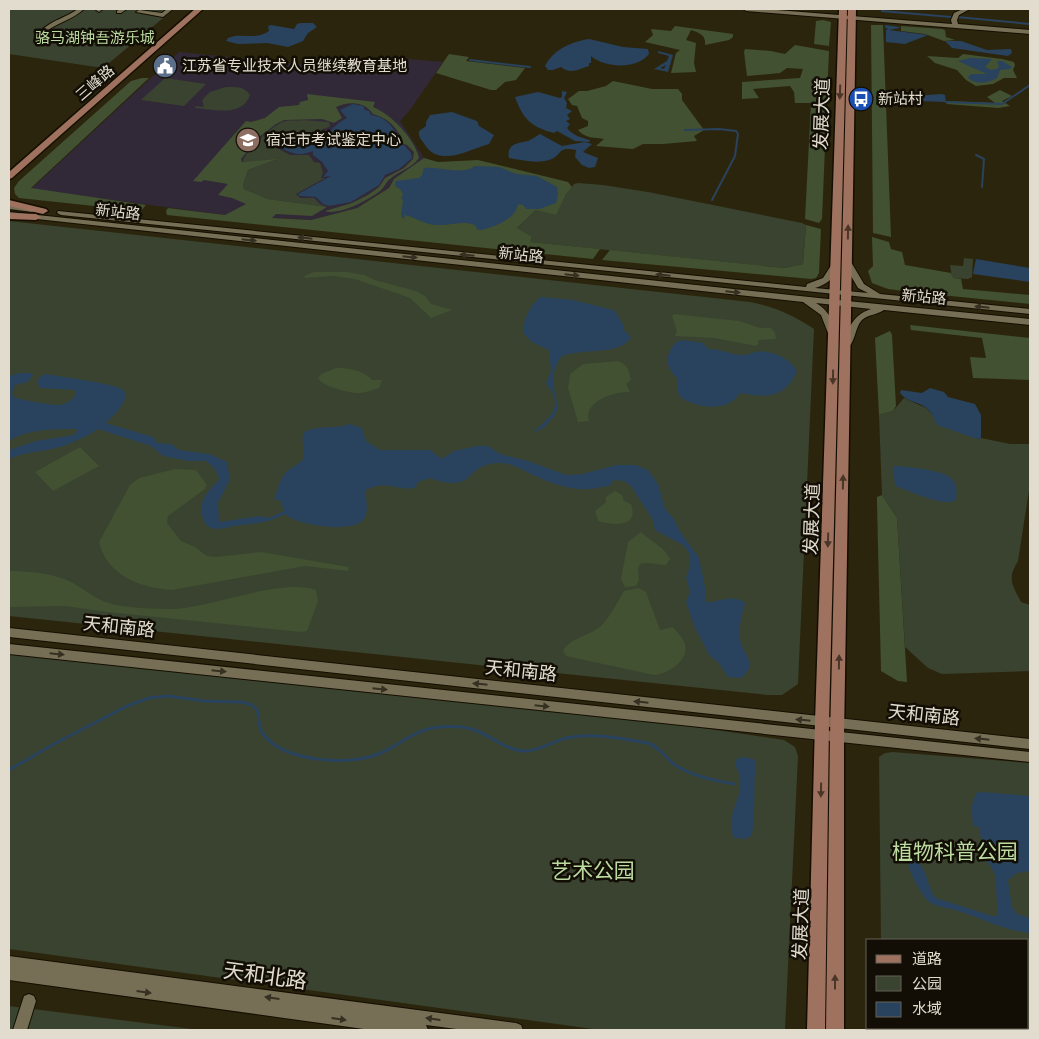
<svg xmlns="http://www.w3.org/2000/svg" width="1039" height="1039" font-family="Signika,'Noto Sans SC',sans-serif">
<rect width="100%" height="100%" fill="#2c250d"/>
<!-- education -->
<path fill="#322938" d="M179,52L376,72L385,57L443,62L410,110L400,121L424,158L392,182L389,188L357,208L311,220L225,215L31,189Z"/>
<!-- green -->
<path fill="#39432f" d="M9,9H174L103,68L9,54Z
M165,78L206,84L184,106L141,100Z
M226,87C236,87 244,86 250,95C242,118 212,109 195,108L196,106L204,107L202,100L210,92Z
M304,120L329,122L330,126C327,129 320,128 320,132L330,140C312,141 290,134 277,148L290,155H309L314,162L320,163L323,173L321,178H325L296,194L300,198H314L320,204L327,207L268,199L244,189L243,185L248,170L276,160L243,162C244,151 274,124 285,121C291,120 298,121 304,120Z
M578,183L603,185L648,192L802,223L806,225L803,264L785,268L765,266L529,242L532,238L517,228L536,210L565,196L574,184Z
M9,221L750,302C775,307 793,315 814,329L798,684L782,695H768L9,616Z
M964,258L973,259L972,277L968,279L952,278L950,265L963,266Z
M904,398L926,408L934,416L977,439L981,438L1010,444H1030V484L1018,561C1007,579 1012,584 1021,602L1030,605V671L942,674L928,668L905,647L897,518L882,495L879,415L893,411Z
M9,651L634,718L784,740L795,747L798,756L785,1030L593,1029L9,949Z
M893,752L1030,763V1030H882V1028H1028V940H881L879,757L885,753Z
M9,1006L200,1030H9Z"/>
<!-- forest -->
<path fill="#415131" d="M823,20L831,22L829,46L814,44L816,21Z
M871,25H883L891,237L873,233Z
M675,26L733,34V37L729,40L705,45C706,35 700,33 691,30L686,40L696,43L694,63L696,72L671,73L676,53L680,50L645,42L653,35L651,29L671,31Z
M901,26L942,29L945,30L946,37L955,40L944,41L925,34L901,31Z
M795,45L829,51L822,219L819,223L805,219L811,103H795L794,92L790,86L753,89L759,98L742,99V82L800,78L803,69L787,68L780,73L747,76L744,52L745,49L771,51L785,54Z
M449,54L469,57L466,61L525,68L516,80L505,82L496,90H491L436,73Z
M963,54L1002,59L1014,62L1015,65L1013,70L1017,78H1004L993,84L976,86L966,80L957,70L935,63L927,56L958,58Z
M142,78H149L31,188L146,205L141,211L19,198L15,194L14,188L19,181L131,81Z
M613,81L652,89H678L682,94V100L704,130L694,136L697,141L663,144H643L633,149L596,146L604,139C594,137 586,139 578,130L588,126V121L582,118L577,106L572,105L568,99L579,91H587L606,86Z
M1000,90L1012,96L1002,101L1010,106L998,108L947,104L946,101L995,103L987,97Z
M307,94L375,102L373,107C391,114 415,139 419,158C412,168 399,171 390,179C386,182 384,188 380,191C369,200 338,216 325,211L352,203L368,195L379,187L385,178L404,168L413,159L414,152L407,145L395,141L402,139C395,125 387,118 373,114C365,101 348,101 336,107L342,118L334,123L322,119L284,120L276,124L258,138L241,159L242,162L278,159L248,170L243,185L244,189L268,199L327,207L312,216L276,214L272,218L311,220L357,208L389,188L394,179L424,158L438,162L478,160L568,182L572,187L565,196L556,215L536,210L517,228L532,237L530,242L600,249L593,259L167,215L166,211L168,208L225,215L246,204L232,198L218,195L228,184L204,180L201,182L193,181L246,121L251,122L265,118L279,107L299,105L300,102L308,100Z
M806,225L821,229L819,273L816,278L811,279L602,260L610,250L785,268L803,264Z
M872,237L889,242L891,249L902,252L905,265L951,273L953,278L961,279L963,289L1030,295V304L911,292L888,289L872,283L868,271L873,266Z
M314,272H347L364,275L375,280L416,291L425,296L431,304L452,310L431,318L410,298L355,279L334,276L305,278L304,276Z
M674,314L739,321L760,328H771L775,333L776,339L758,340L759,343L756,346L714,338L675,336L677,331L672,316Z
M910,325L1030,338V380L973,378L970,357L986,358L982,338L911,330Z
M890,331L892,335L896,406L893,411L879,415L875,338Z
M618,361C628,365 629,370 631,380L626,384L630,392C615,391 583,401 589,421L578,422L568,388L570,374L583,364Z
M336,368C349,368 363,370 372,380H382L379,388C372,390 363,394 355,393C346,392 320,385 318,378L321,374Z
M80,447L99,466L53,491L35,472Z
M175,469L196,470L207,485L205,489L168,516L167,523L181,541L195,547L207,556L216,557L261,552L349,567L348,571L305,566L172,590C141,588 107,576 99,542L130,485L139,478Z
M615,491L622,495L624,501L631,504C640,529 611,525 598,521L595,511L606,502V497Z
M882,495L897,518L907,682L898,681L881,671L877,504V497Z
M641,532C651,542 664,546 670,559L666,565C656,565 649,561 640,564L638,569L639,580L636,586L625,587L621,579L628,542Z
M9,571C28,571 51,573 69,581C82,587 94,599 109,603C123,608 158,609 173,609C212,607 282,578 316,590L318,601L307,631L301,632L107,612L65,606L9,607Z
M639,588L646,592L660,630L673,627C677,632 683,638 685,644C689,661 668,674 654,675L566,656L563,651C570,637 591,636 602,625C611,615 617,603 624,591Z"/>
<!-- water -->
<path fill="#29425d" d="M301,23H313L317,27L308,33L303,41L288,47L267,43L238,44L226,41L228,38C241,32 255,41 269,31L268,26L271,25L294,29L297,24Z
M886,25L899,27L900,28L889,30L928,35L905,44L886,42V30L888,29L884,27Z
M589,39L623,47L648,49L649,54C636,70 605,68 591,56V63H589V66C579,69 570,75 561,67L553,70H548L545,66C554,49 571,42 589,39Z
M945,41H961L987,50L1011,49L1012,53L1008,56L952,48Z
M971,58L992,59L985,67L991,70L997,69L999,66L997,61H1002L1012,67L1010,69L1000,70L997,78C988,83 976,85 968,78L971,74H987L958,61Z
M562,91L567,92L564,98L567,103L566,108L572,111L567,115L570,119L566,121L570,124L567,128C572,135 582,138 590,140L589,142L575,141L557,131L554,133C531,127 523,119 515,97L538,92L560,98L562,97Z
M941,94L945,95L946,102L893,100L890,98Z
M353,104L363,106L365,110L369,111L371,115C386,117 392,126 400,139L392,141L404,145L411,153L412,158L399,169L385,175L379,185L351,202L329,206L323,204L316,197L300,196L298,194L331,176L323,177L328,171L322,162L313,155V151C301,156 294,155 282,148L286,142L298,140L319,142V144L323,140L383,139L369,136L331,138L328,135C331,128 340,122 347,118L340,110Z
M452,112L477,121L479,126L494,135L489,144C470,149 440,168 425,145C422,140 418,138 419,131L426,126V122L430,115Z
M540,134L562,146L585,142L592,144L583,152L598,158L595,167L589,168L582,165L575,157L576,150C556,146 563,156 549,160C537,164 521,160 509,158C506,144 518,143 528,141C533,139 536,136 540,134Z
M475,166L499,167L516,174L537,176L557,187L558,195L556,203L539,209H526L523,205L518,204C515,220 496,226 482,230H478L475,225C462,220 450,226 436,225C424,225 414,216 404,215L405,219L401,216L403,200L401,198L403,194L400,189L395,186L396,181L419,178L422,175L424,168C440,166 462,176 475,166Z
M976,259L1030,268V282L973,274Z
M540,297L573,300L613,310L616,312C618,318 624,323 624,330L631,337C620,357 579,347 561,357C556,364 554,370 553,379C552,396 566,406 549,422C544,428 540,431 533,432C551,417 565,406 546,384L551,371L549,350L532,342L524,334C522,318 530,307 540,297Z
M683,340L703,343L708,349C720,348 731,355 743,355C747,355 751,353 755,352C770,349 789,357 797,371C786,397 767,399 742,393L739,394C728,413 696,408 680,397L677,389L678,379C664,366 665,355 676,342Z
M20,373H31L33,375L28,382L15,385L12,393L14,397C17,399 55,406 58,405C65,405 72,400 76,395L75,390L40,388L37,382L40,377L45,374C57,376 118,384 123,390C134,401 103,426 95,431C88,436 79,439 71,443C51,452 29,450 9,459V450L36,441L74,435L77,431L76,429C54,429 27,429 9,441V376Z
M930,388L944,392L948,397L975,404L981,415V438L977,439L937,425C934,418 932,412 925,407C916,401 907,402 900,393L901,390L922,393Z
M350,424L362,428L366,441L380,450H430L442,459L454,451L477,446H488L500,454L528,461L566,475L582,474L617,465H635L648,470L658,484L665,509L674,519L679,530L699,558L705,587V602C718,603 734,593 745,603C742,615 738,627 740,639C742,655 760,663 741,678L728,677L719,663L710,656L695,628L686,602L690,592L686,577L690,567V554L683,545L655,530L653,520L631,486L624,481L614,480L609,486C600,487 591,490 582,489C568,489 551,483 537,477C526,472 514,464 502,463C487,462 477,468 468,478C460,486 440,483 431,478L418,482L416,487C397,493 390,478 366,490C365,500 370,511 363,520C353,533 297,526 285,514C266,524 255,523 235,526C225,527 217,532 207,526C194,508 205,493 219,480C218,471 212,466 206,461H189L163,456L146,442L149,438H154L157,443L171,444L179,450L209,454L227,462L230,479L218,503L219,522L260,516L269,518L284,511L280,500H274C277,490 280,478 287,471C292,467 300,464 303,459C306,450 300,441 304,432C318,425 335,429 350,424Z
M893,466C904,466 943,470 951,478C957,484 957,492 956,500C943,508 909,490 895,486Z
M744,757L756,760C753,785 756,809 752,835L746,839L734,838C724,814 743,801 740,778C739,773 736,768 735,763L738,758Z
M983,792L1030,796V871L1017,873L1008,880L1012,907L1017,914L1030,918V933C1005,931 984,919 961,912C951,908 936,908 928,901C921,894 907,870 908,860C927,856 926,888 936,898L992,916H998L995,875L990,865L977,851H983L979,827L973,826L971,807L976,793Z"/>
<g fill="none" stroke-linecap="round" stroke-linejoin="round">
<!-- stream-far1 -->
<path stroke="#29425d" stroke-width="2" d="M1019,9H1030
M882,11L951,17
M957,17L1030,24
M470,60L530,67
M946,102L1002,104L1030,85
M685,130L719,129L736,131L738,134L735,156L712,200
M976,155L984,159L982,187"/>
<!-- stream -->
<path stroke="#29425d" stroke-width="3" d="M9,770L54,744L127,706L149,698L168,696L204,701L241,702L252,705L257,710C260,719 257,727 264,735C285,762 349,766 378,754C399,746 416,728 440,727C452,726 466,726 477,731C492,737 505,749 522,751C540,752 555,739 572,737C596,733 624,739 648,743C660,747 665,758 675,765C692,776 715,781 735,784"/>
<!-- canal -->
<path fill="#29425d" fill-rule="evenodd" d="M658,51L673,55L668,72L654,69L667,61L669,56L658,53ZM666,65L664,69L660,68Z"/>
<!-- river -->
<path fill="#29425d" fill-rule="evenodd" d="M102,422L153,437L154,440L153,443L148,445L98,429L96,426L98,423Z"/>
<!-- minor casing -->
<g stroke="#150e00" stroke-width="2">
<path id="minor" d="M78,9H84C73,19 60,22 48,30L43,29C53,20 67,17 78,9Z
M97,9H103L99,12L96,10Z
M120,9H127L121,13H117V11Z
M167,9H173L163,17L136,12L139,10L162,13Z
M743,9H764L952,24L951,20L954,13L963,9H970L959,15L957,20L958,24L1030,30V34L746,11Z
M9,205L32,208L36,210L32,212L9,209Z
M58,211L806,287L807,284L823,278L832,264H835L839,266C834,278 828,284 815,288L868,293L858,288L844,264L848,262H851L864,284L880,294L1030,309V314L61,215L57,213Z
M9,212L847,301L1030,319V325L884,310C877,315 869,314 862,320C855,327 855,344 847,348L843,345C848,328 853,315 871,309L816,303C828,310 833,320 836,333L832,336L828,333L821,315L803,302L9,216Z
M9,628L1030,739V749L9,637Z
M9,644L1030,752V762L9,654Z
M9,956L516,1023L521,1025L523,1030H464L426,1025L428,1030H371L9,980Z
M29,994L34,996L36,1001L27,1030H13L24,996Z"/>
</g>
<!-- major casing -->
<g stroke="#150e00" stroke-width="3">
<path id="major" d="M195,9H203L12,178L9,179V172Z
M839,9H847L829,722L825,1030H807L815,722Z
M848,9H856L844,737V1030H826L830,737Z
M9,200L46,209L48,211L43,214L9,206Z
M9,213L36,214L41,217L36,220L9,219Z"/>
</g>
<!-- minor -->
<use href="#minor" fill="#776f55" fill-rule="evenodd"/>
<!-- major -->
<use href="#major" fill="#9f725f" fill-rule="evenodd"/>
</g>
<!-- one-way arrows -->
<defs><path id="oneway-solid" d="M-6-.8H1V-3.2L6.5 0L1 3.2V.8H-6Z" transform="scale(1.25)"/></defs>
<g fill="#4a3629">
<use href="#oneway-solid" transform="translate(840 92) rotate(92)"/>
<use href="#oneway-solid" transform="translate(848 232) rotate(-89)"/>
<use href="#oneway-solid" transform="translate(833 377) rotate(91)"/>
<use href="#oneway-solid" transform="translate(843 482) rotate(-89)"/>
<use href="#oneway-solid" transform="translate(828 540) rotate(92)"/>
<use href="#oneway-solid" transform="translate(839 662) rotate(-89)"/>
<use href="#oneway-solid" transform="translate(821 790) rotate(91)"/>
<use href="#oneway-solid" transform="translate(835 982) rotate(-90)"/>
</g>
<g fill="#353021">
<use href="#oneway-solid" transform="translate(305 238) rotate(-174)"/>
<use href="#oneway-solid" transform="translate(249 240) rotate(6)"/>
<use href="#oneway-solid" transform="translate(467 255) rotate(-174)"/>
<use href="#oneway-solid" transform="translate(410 257) rotate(6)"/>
<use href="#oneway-solid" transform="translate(572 275) rotate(6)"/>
<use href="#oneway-solid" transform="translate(663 275) rotate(-174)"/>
<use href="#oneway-solid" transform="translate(733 292) rotate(6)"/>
<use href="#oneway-solid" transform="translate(982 307) rotate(-174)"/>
<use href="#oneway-solid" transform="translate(57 654) rotate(6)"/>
<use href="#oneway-solid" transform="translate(219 671) rotate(6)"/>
<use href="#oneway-solid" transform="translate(480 684) rotate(-174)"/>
<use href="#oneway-solid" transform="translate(380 689) rotate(6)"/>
<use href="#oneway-solid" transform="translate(641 702) rotate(-174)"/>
<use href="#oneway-solid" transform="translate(542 706) rotate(6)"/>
<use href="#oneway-solid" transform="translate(803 720) rotate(-174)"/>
<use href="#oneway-solid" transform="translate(982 739) rotate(-174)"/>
<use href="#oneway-solid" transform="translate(144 992) rotate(8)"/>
<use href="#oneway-solid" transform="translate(272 998) rotate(-172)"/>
<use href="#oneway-solid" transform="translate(339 1019) rotate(8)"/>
<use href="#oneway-solid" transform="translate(433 1019) rotate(-172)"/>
</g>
<!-- icons -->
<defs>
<g id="civic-disc" transform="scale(1.25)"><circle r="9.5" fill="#5c6f8a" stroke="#120e05"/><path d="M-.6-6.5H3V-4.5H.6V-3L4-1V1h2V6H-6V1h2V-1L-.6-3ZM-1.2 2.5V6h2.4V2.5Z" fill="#fff"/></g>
<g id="bus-disc" transform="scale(1.25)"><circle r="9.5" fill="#1a4fb4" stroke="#120e05"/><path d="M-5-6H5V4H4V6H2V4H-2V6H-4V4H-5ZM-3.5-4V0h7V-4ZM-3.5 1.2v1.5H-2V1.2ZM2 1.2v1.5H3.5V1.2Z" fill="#fff"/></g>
<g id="university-disc" transform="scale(1.25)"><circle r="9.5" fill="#8d6e63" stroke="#120e05"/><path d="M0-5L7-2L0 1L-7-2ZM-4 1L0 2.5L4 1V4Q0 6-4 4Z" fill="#fff"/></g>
</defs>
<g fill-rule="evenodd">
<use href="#civic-disc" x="165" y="66"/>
<use href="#bus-disc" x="861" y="99"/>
<use href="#university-disc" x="248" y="140"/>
</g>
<g text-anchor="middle" stroke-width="5" stroke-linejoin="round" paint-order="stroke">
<!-- far-park labels -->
<g font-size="15" fill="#bcdba0" stroke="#120e05">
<text x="95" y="43">骆马湖钟吾游乐城</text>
</g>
<!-- far-poi labels -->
<g font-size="15" fill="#e1dcce" stroke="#120e05" text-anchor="start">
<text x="182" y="71">江苏省专业技术人员继续教育基地</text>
<text x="878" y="104">新站村</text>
<text x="266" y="145">宿迁市考试鉴定中心</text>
</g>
<!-- far-street labels -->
<g font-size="15" fill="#e1dcce" stroke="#120e05">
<text transform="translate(95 83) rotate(-41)" y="5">三峰路</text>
<text transform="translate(118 212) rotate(6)" y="5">新站路</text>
<text transform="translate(521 255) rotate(6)" y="5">新站路</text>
<text transform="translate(924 297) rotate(5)" y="5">新站路</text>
</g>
<!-- street labels -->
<g font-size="18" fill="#e1dcce" stroke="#120e05">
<text transform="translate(822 114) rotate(-88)" y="6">发展大道</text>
<text transform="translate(812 519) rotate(-88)" y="6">发展大道</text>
<text transform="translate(119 627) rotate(6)" y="6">天和南路</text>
<text transform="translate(521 671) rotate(6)" y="6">天和南路</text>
<text transform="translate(924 715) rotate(6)" y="6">天和南路</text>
<text transform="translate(801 924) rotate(-88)" y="6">发展大道</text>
</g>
<!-- near-park labels -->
<g font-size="21" fill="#bcdba0" stroke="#120e05">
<text x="955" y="859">植物科普公园</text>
<text x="593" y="878">艺术公园</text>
</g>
<!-- near-street labels -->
<g font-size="21" fill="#e1dcce" stroke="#120e05">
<text transform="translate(265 976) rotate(8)" y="7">天和北路</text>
</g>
</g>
<!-- border -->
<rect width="1039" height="1039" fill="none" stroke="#e1dcce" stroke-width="20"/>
<!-- legend -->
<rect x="866" y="939" width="162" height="90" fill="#120e05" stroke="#656055"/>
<rect x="876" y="955" width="25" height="8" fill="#9f725f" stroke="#656055"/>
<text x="912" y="964" font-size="15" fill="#e1dcce">道路</text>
<rect x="876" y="976" width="25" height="15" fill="#39432f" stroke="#656055"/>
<text x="912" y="989" font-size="15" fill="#e1dcce">公园</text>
<rect x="876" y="1002" width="25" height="15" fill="#29425d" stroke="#656055"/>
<text x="912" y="1014" font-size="15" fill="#e1dcce">水域</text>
</svg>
